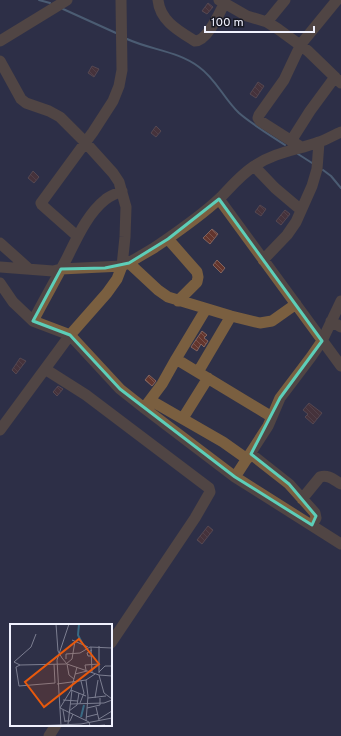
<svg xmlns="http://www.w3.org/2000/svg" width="341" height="736" font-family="Overpass,sans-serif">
<defs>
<pattern id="building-back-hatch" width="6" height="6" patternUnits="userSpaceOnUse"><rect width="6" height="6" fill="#63352d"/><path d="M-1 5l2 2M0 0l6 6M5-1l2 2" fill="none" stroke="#7a534c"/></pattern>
</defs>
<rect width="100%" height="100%" fill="#2e3047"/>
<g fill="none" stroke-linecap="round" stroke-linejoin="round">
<!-- stream -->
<path stroke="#7093a8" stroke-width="2" d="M39,0L50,3
M63,9L116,33
M127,39C151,50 178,51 199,67C216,79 224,99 239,113C253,125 270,135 285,145
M298,154L312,163
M323,170L331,176L341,188"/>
</g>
<!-- building -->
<path fill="url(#building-back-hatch)" stroke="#83645e" d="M208,3L213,7L207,14L202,11Z
M92,66L99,69L94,77L88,73Z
M258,82L264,86L256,98L250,94Z
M156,126L161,131L156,137L151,133Z
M33,171L39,177L34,183L28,178Z
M260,205L266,209L261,216L255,212Z
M285,210L290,214L281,225L276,221Z
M212,229L218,234L210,244L203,238Z
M217,260L225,268L221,273L213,265Z
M202,331L207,335L204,338L208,341L204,347L201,344L197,351L191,347Z
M20,358L26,361L16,374L12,370Z
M149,375L156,381L152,386L145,380Z
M58,386L63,389L57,396L53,392Z
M309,403L322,413L313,424L305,417L308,414L303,410Z
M208,526L213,530L202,544L197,540Z"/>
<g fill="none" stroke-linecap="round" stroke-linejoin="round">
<!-- minor -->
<path stroke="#7a5f40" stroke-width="11" d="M158,0C160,21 179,31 195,41C207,41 219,14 224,4
M219,0L247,16L267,22L278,29L308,51L341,83
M267,22L285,0
M0,41L67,0
M0,61L21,99L26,103L49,111L60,117L85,142L113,173L119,182L126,207L125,237L122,266L117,279L107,293L70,335L0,430
M291,141L310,111L335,77
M301,147L260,121L258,118L259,115L284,80L301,44L337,0
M254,166L275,188L301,210
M219,199L341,366
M77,236L42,205L41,203L93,132L113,101L119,86L122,70L121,0
M168,239L197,272L198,277L197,282L178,301
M0,243L29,269
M263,260L287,235L296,222L312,186L317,169L319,142
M129,263L158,290L168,297L231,316L260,323L272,321L296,304
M0,267L53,271L61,269L122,266C133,261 143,254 154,248C176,233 200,217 220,198C231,187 242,173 256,165C275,152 297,150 319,142C326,140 334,135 341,132
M0,283L13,302L33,321L70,335L120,389L144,408L235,477L341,544
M33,321C44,300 56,279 67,258C77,238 87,214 106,199C110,196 117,193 122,191
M331,321L341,327
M176,359L272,417
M45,369L86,395L209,488L210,492L195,518L111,643
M198,372L231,316
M150,400L223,442L247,459
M144,408L162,384L176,359L206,309
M183,418L208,378
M251,454L289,484L315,513L316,518L312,525
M235,477L268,426L280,398L311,357L322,341L341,301
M302,499L320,477C328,474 334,480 341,484
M49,736L56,725"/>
</g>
<!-- marked area -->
<path d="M0 0H341V736H0ZM219,199L322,341L280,398L251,454L289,484L316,516L312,525L235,477L120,389L70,335L33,321L61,269L105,268L129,263L168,239Z" fill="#2e3047" fill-opacity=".55" fill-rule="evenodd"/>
<path fill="none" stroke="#5dceb8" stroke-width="3" stroke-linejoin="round" d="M219,199L322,341L280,398L251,454L289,484L316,516L312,525L235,477L120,389L70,335L33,321L61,269L105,268L129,263L168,239Z"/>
<!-- overview -->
<g transform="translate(10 624)">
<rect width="102" height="102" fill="#2e3047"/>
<path fill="none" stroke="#396a83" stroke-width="2" d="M69,0L68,11L72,19M71,93L74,81"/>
<path fill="none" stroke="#7c7e91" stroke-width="1" d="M46,0L48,27L52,34L57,40L89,51L94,69L102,75M62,16L78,23M81,23L82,49M82,26L77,29L78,32H82M56,35V30L70,29L80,23L102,24M4,38L10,41L56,40L62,35L65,17M4,38L21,23L26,10M57,40L59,51L64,55M10,41L6,43L9,62L45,59L44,40M76,46L75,41L89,40M89,48L95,42H102M89,49V22M65,50L77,47M89,51L102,52M47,60L76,56L85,50M61,66L76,72M78,74L96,72M85,74L88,56M53,76L68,77M70,79L74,69L71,57M60,80L94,79L102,76M86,83L89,96M50,84L61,66L67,43M50,84L79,98L80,102M77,84L90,81V74M53,86L55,98M59,87L67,81L69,69M76,93L88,90M89,95L102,87M55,97H60L63,90M76,97L78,72L76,56M58,100L62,66M23,102L71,100L102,94M51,102L47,36L59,0M83,102L95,101"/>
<path fill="#e8590c" fill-opacity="0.15" stroke="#e8590c" stroke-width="2" d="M69,15L89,40L34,83L15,58Z"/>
<rect width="102" height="102" fill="none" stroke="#f1f2ff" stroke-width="2"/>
</g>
<!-- scale -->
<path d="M205 26v6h109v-6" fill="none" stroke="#f1f2ff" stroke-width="2"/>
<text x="211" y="26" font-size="12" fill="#f1f2ff" stroke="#181924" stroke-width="3" paint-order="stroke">100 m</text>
</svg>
